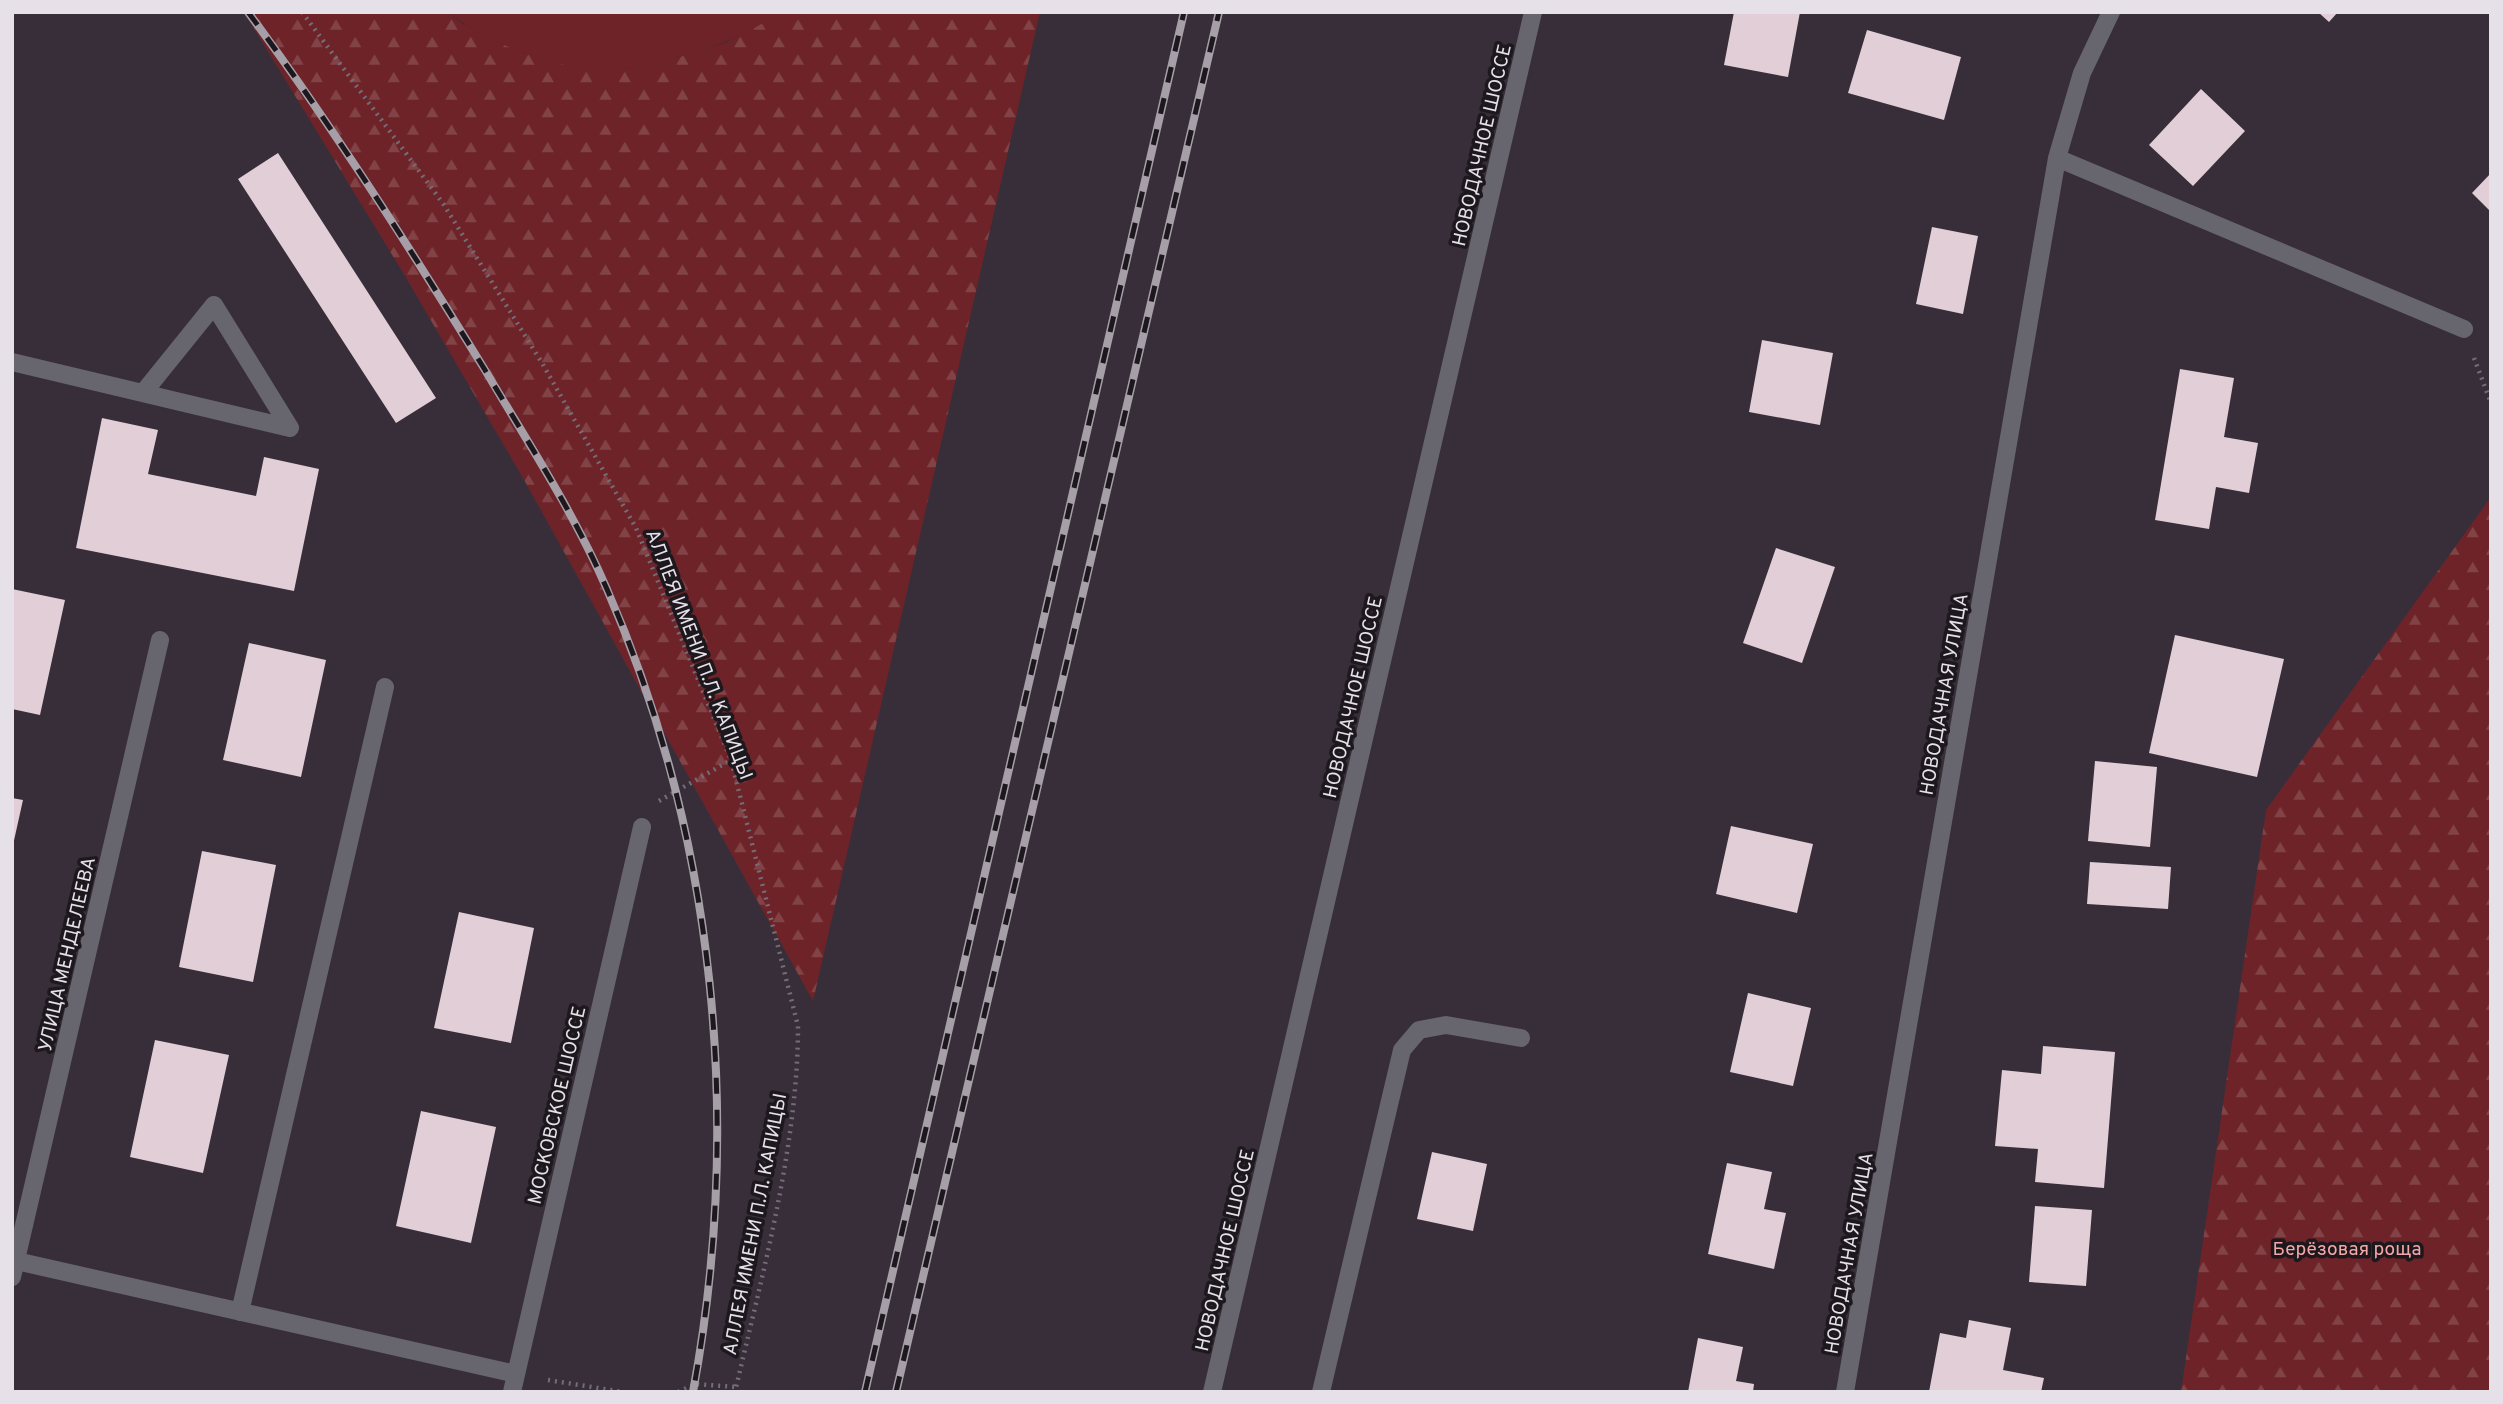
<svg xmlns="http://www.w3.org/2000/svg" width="2503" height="1404" font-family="Overpass,sans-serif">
<defs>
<pattern id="forest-firs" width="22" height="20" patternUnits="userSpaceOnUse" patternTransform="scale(1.75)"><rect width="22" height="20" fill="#6d2328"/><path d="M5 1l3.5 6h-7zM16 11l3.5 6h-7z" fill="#824347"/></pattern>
</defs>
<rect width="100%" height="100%" fill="#382e3a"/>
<!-- forest -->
<path fill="url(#forest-firs)" d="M244,12H447L463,24L623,69L679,57L727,42L778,12H1040L813,1001L523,478L405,276Z
M2491,497V1392H2181L2266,810Z"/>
<!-- pitch -->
<path fill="#6d2328" d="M447,12H778C756,30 729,41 702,50C677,58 649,67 623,69C564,74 495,47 447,12Z"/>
<!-- building -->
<path fill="#e2ced7" d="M1734,12H1800L1788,77L1724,65Z
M2318,12H2338L2329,22Z
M1867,30L1961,57L1944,120L1848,93Z
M2201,89L2245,131L2193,186L2149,145Z
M278,153L436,398L396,423L238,179Z
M2491,173V212L2472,193Z
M1932,227L1978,236L1963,314L1916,304Z
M1762,340L1833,353L1820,425L1749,412Z
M2180,369L2234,378L2224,437L2258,443L2249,493L2216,487L2209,529L2155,520Z
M102,418L158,430L148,474L256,496L264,457L319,469L294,591L76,548Z
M1776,548L1835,567L1802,663L1743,643Z
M12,589L65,600L40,715L12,709Z
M2175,635L2284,659L2257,777L2149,753Z
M249,643L326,660L301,777L223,760Z
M2095,761L2157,767L2150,847L2088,841Z
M12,798L23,800L13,845H12Z
M1731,826L1813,844L1797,913L1716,894Z
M202,851L276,865L253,982L179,967Z
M2090,862L2171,867L2168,909L2087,904Z
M459,912L534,928L511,1043L434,1028Z
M1748,993L1811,1008L1793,1086L1730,1072Z
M155,1040L229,1055L203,1173L130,1157Z
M2043,1046L2115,1052L2104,1188L2035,1182L2038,1149L1995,1146L2002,1070L2041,1074Z
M421,1111L496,1127L471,1243L396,1226Z
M1432,1152L1487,1164L1473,1231L1417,1219Z
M1727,1163L1772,1172L1764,1209L1786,1213L1774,1269L1708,1254Z
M2035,1206L2092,1210L2086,1286L2029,1282Z
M1969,1320L2011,1328L2003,1370L2044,1378L2041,1392H1929L1940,1333L1966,1338Z
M1698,1338L1743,1347L1736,1381L1754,1384L1753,1392H1688Z"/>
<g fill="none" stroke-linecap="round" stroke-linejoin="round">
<!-- path -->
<path stroke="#746c76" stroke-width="4.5" stroke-dasharray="2 5" stroke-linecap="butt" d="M302,12L444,205L542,363L636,528L731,760L798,1026C798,1146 762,1275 735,1392
M2474,358L2491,403
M659,801L731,760
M548,1380L623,1392
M678,1392L695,1384L736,1387"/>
<!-- minor -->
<path stroke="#67666e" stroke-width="18" d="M2057,158L2464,329
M12,362L290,428L214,305L143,393
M12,1260L516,1374
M12,1277L160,640
M240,1312L385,687
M512,1392L642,827
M1212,1392L1533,12
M1321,1392L1402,1050L1419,1030L1446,1025L1521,1038
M1845,1392L2057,158L2082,73L2111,12"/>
<!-- rail casing -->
<g stroke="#a69fa8" stroke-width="8">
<path id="rail" d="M248,12C333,127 410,248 485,370C527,441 573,511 606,587C716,838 743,1123 693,1392
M865,1392L1184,12
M896,1392L1219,12"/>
</g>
<!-- rail -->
<use href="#rail" stroke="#1c181d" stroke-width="5" stroke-dasharray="16" stroke-linecap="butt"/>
</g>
<g text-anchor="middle" stroke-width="7" stroke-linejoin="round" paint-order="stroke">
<!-- street labels -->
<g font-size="19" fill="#e6e0e8" stroke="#1c181d">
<text transform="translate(1481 145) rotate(-77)" y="7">НОВОДАЧНОЕ ШОССЕ</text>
<text transform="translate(700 654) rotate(69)" y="7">АЛЛЕЯ ИМЕНИ П.Л. КАПИЦЫ</text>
<text transform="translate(1943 694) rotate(-80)" y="7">НОВОДАЧНАЯ УЛИЦА</text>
<text transform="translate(1352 697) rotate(-77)" y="7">НОВОДАЧНОЕ ШОССЕ</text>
<text transform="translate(66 954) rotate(-77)" y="7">УЛИЦА МЕНДЕЛЕЕВА</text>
<text transform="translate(556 1105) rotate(-77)" y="7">МОСКОВСКОЕ ШОССЕ</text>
<text transform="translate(754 1224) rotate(-79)" y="7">АЛЛЕЯ ИМЕНИ П.Л. КАПИЦЫ</text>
<text transform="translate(1224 1250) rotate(-77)" y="7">НОВОДАЧНОЕ ШОССЕ</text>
<text transform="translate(1848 1253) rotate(-80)" y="7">НОВОДАЧНАЯ УЛИЦА</text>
</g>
<!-- park labels -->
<g font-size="19" fill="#f5a7a6" stroke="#1c181d">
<text x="2347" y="1255">Берёзовая роща</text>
</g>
</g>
<!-- border -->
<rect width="2503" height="1404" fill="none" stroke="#e6e0e8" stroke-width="28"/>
</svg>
